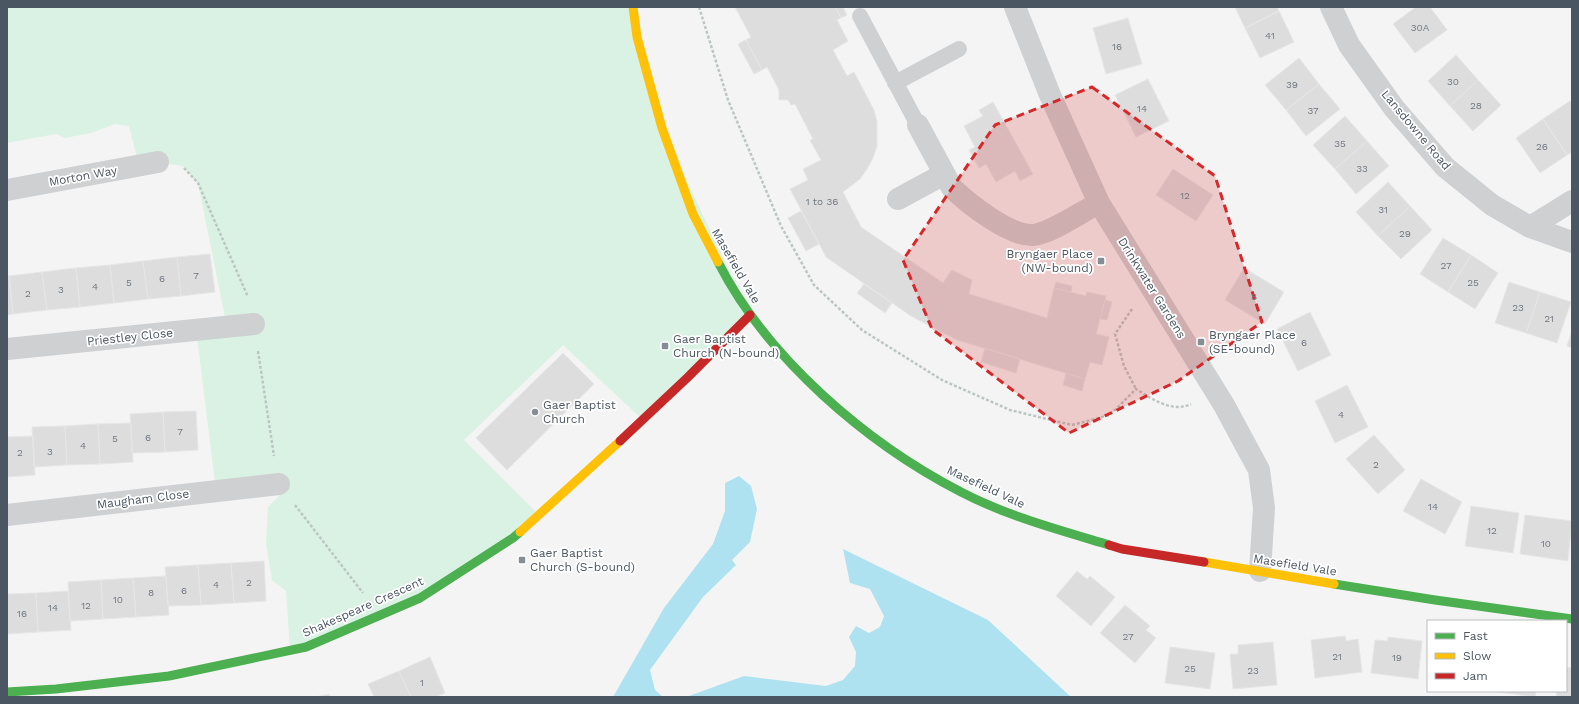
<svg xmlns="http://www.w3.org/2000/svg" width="1579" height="704" font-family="'Work Sans',sans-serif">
<rect width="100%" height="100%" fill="#f4f4f4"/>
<!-- green -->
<path fill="#d9f2e3" d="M7,7H633L662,128L750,315L643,420L563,345L464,440L539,515L420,598L290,650L286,591L272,580L266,543L268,507L279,496V484L216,491L196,328L227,327L198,183L183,166L162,163L139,166L129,126L115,124L91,133L65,138L56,134L7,143Z"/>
<!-- water -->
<path fill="#aee2f0" d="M739,476L751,486L757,509L750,542L732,560L736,565L703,597L650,670L655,690L663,697H613L664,608L713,544L725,511V483Z
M843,549L988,620L1071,697H686L744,676L826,686L843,680L855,666L856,652L849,637L856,626L869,633L880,627L884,616L870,589L850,583Z"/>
<!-- building -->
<path fill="#ddddde" stroke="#e5e6e7" d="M735,7H835L841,18L837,20L848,41L833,50L847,76L854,72L874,110L877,122V146L873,158L867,169L860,179L843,192L861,227L943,283L952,270L972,280L969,294L1047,318L1054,288L1086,296L1087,292L1106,296L1096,334L1109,337L1102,365L1090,362L1085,379L957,340L911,316L826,257L790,189L808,180L803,169L821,160L810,140L813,139L795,104L791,105L788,100H779V90L767,67L762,70L746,40L751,37Z
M835,7H843L847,15L841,18Z
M1235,7H1277L1279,11L1245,28Z
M1416,7H1430L1447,30L1415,53L1393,24Z
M1279,11L1294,42L1260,58L1245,28Z
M1128,18L1142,64L1106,74L1093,28Z
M746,40L762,70L754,74L738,44Z
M1456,55L1478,80L1450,106L1428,81Z
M1299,58L1319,84L1286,110L1265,85Z
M1148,79L1169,121L1136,137L1115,95Z
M1478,80L1501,105L1473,131L1450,106Z
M1319,84L1340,109L1306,136L1286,110Z
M1570,101L1572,104V152L1567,155L1543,119Z
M993,102L1033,174L1020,181L1015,171L996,182L986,164L979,168L969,150L975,147L964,126L983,116L979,110Z
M1345,116L1367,141L1335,169L1313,145Z
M1543,119L1567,155L1540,173L1516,138Z
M1367,141L1389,166L1356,194L1335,169Z
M1173,169L1213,195L1196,221L1156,195Z
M1388,182L1410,206L1378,236L1356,212Z
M1410,206L1432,230L1401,259L1378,236Z
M801,211L819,244L806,251L788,218Z
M1443,238L1471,255L1448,292L1420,274Z
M210,254L215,292L181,296L177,257Z
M1471,255L1498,273L1475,309L1448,292Z
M177,257L181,296L148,299L143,261Z
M143,261L148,299L114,303L110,265Z
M110,265L114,303L80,307L76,268Z
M76,268L80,307L47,310L42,272Z
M1244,268L1284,292L1265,324L1225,300Z
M42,272L47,310L13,314L9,276Z
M7,276H9L13,314L7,315Z
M1056,282L1072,286L1071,292L1054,288Z
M1509,282L1540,292L1526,333L1495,323Z
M864,284L892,303L885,313L857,293Z
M1540,292L1571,302L1557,343L1526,333Z
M1105,300L1112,302L1107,320L1100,319Z
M1310,312L1331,355L1298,371L1277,329Z
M1572,331V348L1567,346Z
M985,348L1020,359L1016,373L981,362Z
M563,353L594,384L507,470L476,438Z
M1066,373L1085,379L1082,391L1063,385Z
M1347,385L1368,427L1335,443L1315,401Z
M196,411L198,450L165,452L163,412Z
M163,412L165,452L132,453L130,414Z
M131,423L133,462L100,464L98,424Z
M98,424L100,464L67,465L65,426Z
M65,426L67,465L34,467L32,427Z
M1374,435L1405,470L1378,494L1346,459Z
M33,436L35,475L7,477V437Z
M1421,479L1462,502L1445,534L1403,511Z
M1471,506L1519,513L1513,553L1465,546Z
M1525,515L1572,521L1568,561L1520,554Z
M264,561L266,601L234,603L231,563Z
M231,563L234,603L201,605L198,565Z
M198,565L201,605L168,606L165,567Z
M1077,571L1087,579L1090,576L1115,597L1091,626L1056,596Z
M166,576L169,615L136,617L133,578Z
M133,578L136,617L103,619L101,580Z
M101,580L103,619L70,621L68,582Z
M68,591L71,630L38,632L36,593Z
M36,593L38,632L7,634V594Z
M1125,605L1150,626L1146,630L1156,638L1135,663L1100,633Z
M1345,636L1346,641L1358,639L1362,672L1315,678L1311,640Z
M1388,637L1422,641L1418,679L1371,673L1375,640L1388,641Z
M1273,642L1277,685L1233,689L1230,654H1238V645Z
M1170,647L1215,653L1210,689L1165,683Z
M430,657L445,693L435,697H411L399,671Z
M1566,667L1572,668V697H1556L1557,691H1566Z
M399,671L411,697H374L368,684Z
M1491,691H1536L1535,697Z
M329,694L330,697H316Z"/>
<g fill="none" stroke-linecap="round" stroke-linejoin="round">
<!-- path -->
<path stroke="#bcc7c4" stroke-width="2.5" stroke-dasharray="3 2" stroke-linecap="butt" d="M699,7L728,100L781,226L814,285L862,330L942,380L1010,410L1072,425L1110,415L1136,389C1152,399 1172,413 1191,404
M184,168L198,183L248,297
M1132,309L1115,334L1124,366L1136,389
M258,351L274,456
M295,505L363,593"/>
<!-- lane -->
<path stroke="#ced0d2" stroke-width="16" d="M860,16L918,125
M895,83L959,49"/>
<!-- street -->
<path stroke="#ced0d2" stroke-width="22" d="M1015,7L1050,95L1099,203L1224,405L1259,470L1264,508L1260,571
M1331,7L1349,45L1394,108L1445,167L1492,205L1530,227L1572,242
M918,125L952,188C969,204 1009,236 1033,235C1050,234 1083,211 1099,203
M7,190L158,162
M898,199L944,174
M1530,227L1572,201
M7,349L254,324
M7,515L279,484"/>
<!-- fast -->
<path stroke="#4caf50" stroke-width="9" d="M718,262C767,358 866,443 961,492C1007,516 1059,530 1109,545
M1334,584L1435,600L1572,619
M7,692L56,689L169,676L306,647L420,598L513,538L520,532"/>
<!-- slow -->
<path stroke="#ffc107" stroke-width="9" d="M633,7L637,37L662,128L693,214L718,262
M520,532L620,441
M1204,562L1334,584"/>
<!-- jam -->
<path stroke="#c62828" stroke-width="9" d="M620,441L687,378L750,315
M1109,545L1122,549L1204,562"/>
</g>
<!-- marked area -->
<path fill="#d62828" fill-opacity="0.2" stroke="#d62828" stroke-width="3" stroke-dasharray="8 5" stroke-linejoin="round" d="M1092,87L1215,176L1262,322L1178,381L1069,433L932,329L903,260L995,125Z"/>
<!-- markers -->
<g fill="#868d94" stroke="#fff" stroke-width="1.5">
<rect x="1097" y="257" width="8" height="8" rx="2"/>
<rect x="1197" y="338" width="8" height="8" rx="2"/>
<rect x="661" y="342" width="8" height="8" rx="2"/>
<circle cx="535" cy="412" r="4"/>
<rect x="518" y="556" width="8" height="8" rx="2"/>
</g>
<g text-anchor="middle" stroke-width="3.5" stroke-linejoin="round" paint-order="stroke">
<!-- number labels -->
<g font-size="10" fill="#707881">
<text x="1420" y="31">30A</text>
<text x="1270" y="39">41</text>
<text x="1117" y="50">16</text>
<text x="1453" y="85">30</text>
<text x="1292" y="88">39</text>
<text x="1476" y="109">28</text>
<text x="1142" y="112">14</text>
<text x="1313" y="114">37</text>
<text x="1340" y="147">35</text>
<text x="1542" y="150">26</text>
<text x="1362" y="172">33</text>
<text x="1185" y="199">12</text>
<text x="822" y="205">1 to 36</text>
<text x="1383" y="213">31</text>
<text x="1405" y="237">29</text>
<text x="1446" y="269">27</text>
<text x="196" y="279">7</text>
<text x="162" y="282">6</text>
<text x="129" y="286">5</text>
<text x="1473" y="286">25</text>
<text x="95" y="290">4</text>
<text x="61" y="293">3</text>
<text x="28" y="297">2</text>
<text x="1254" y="300">8</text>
<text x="1518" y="311">23</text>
<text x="1549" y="322">21</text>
<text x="1304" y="346">6</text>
<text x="1341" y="418">4</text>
<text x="180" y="435">7</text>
<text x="148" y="441">6</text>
<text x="115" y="442">5</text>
<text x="83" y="449">4</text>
<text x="50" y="455">3</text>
<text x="20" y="456">2</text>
<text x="1376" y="468">2</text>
<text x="1433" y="510">14</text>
<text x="1492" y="534">12</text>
<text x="1546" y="547">10</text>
<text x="249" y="586">2</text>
<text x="216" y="588">4</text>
<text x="184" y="594">6</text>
<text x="151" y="596">8</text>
<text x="118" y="603">10</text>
<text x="86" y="609">12</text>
<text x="53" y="611">14</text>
<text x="22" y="617">16</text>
<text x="1128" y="640">27</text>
<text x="1337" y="660">21</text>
<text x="1397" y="661">19</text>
<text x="1190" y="672">25</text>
<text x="1253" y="674">23</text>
<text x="422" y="686">1</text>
</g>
<!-- street labels -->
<g font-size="12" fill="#4a5661" stroke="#fff">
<text transform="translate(1416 130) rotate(50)" y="4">Lansdowne Road</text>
<text transform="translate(83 176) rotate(-10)" y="4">Morton Way</text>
<text transform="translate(736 266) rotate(60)" y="4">Masefield Vale</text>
<text transform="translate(1152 288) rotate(58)" y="4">Drinkwater Gardens</text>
<text transform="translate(130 337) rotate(-6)" y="4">Priestley Close</text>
<text transform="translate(986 487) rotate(25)" y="4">Masefield Vale</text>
<text transform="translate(143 499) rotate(-7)" y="4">Maugham Close</text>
<text transform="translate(1295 565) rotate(9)" y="4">Masefield Vale</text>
<text transform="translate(363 607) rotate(-24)" y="4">Shakespeare Crescent</text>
</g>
<!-- poi labels -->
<g font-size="12" fill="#4a5661" stroke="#fff" text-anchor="start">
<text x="1093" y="258" text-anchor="end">Bryngaer Place<tspan x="1093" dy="14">(NW-bound)</tspan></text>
<text x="1209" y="339">Bryngaer Place<tspan x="1209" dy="14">(SE-bound)</tspan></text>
<text x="673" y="343">Gaer Baptist<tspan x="673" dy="14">Church (N-bound)</tspan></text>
<text x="543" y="409">Gaer Baptist<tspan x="543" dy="14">Church</tspan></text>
<text x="530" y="557">Gaer Baptist<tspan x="530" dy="14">Church (S-bound)</tspan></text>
</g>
</g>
<!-- border -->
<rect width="1579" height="704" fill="none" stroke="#4a5661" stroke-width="16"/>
<!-- legend -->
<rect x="1427" y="620" width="140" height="72" fill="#ffffff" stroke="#b7bbc0"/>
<rect x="1435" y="633" width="20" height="6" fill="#4caf50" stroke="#b7bbc0"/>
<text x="1463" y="640" font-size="12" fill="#4a5661">Fast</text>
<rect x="1435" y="653" width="20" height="6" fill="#ffc107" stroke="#b7bbc0"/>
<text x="1463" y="660" font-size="12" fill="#4a5661">Slow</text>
<rect x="1435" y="673" width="20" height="6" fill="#c62828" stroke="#b7bbc0"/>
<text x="1463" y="680" font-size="12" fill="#4a5661">Jam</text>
</svg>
